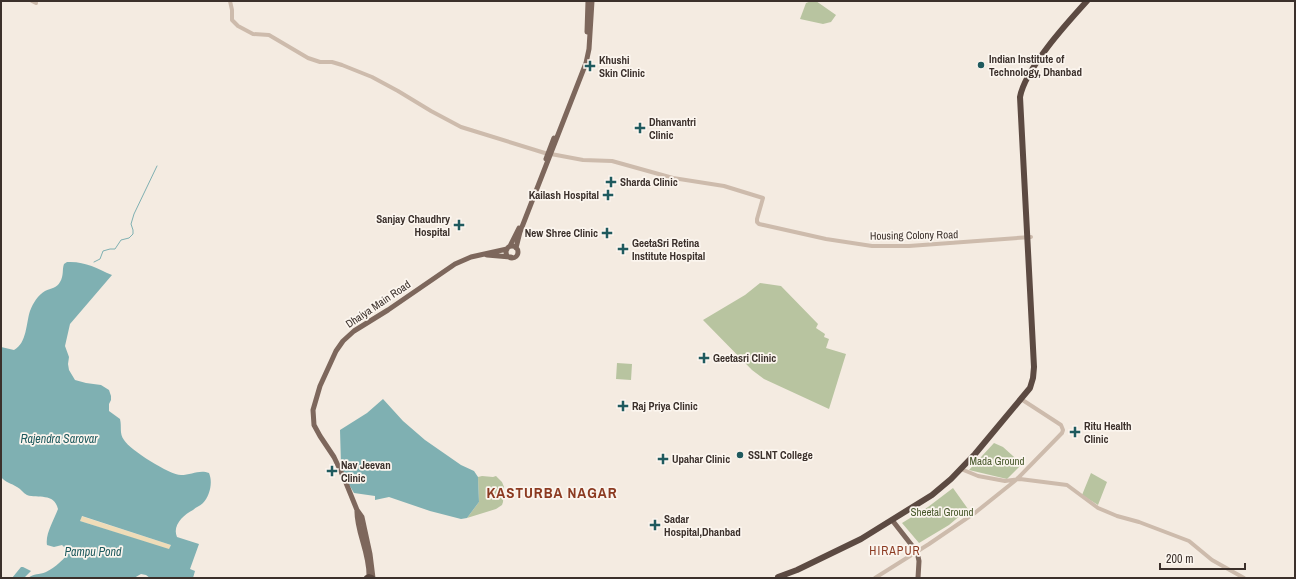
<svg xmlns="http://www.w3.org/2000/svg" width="1296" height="579" font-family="'Archivo Narrow',sans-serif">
<rect width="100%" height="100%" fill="#f4ebe1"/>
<!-- green -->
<path fill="#b8c4a0" d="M811,1H816L836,15L831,22L823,24L800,19L806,3Z
M760,283L781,286L818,324L816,328L825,334L824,337L829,339L826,348L846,354L829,409L764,379L752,370L703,320L745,295Z
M617,363L632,364L631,380L616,379Z
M994,443L1003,447L1022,464L1007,479L969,470Z
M1091,473L1107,482L1098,505L1082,495Z
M482,476L493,477L496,476L502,482L504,487L503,502L502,505L496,509L467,518L479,502L478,477Z
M953,488L968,509L949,525L919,543L902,523L928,507Z"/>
<!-- sand -->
<path fill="#efdcb8" d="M81,516L171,545L169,550L80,521Z"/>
<!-- water -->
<path fill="#7fb0b2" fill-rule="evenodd" d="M67,262C85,261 96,268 112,275L70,324L65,346L69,357L68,364L69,370L75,380L86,383L101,385L109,390L111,396V400L109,404V411L120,419C122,427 119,433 124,440C130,450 170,475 181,475C191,475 200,469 209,473C213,482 210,496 203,503C200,506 196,507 193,510C183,515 172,526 177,537L199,544L190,569L195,571L193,578H150L146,575L141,574L134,578H28C34,573 39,575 46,572C51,570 66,559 67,553C67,549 65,548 62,545L54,547L47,545C45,534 54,520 58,509C54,492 38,499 27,495C23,493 21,489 17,487C11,483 6,483 1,477V347L14,350C27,343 26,323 30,311C33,303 38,295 45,291C51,288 57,288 60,282C64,276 62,269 64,264ZM82,516L171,545L169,549L80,521Z
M383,399L403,421L425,440L461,465L474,471L478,477L479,502L467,518L461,519L430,511L389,497L375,500V496L354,493L344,476L340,466L341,465L340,430L367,413Z
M21,567H23L31,571L24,578H12Z"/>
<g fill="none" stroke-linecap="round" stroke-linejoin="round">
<!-- stream -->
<path stroke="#7fb0b2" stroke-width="1" d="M94,262L100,259L103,251L110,249H115L121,240L129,238L133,234V230L131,224L134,214L157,166"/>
<!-- minor -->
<path stroke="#cdbbac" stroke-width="4" d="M32,1L36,3
M230,1L232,10V20L238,26L253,34L269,35L308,58L320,62H332L342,65L372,77L398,91L431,111L461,127L548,154
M551,154L583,160L612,161L673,178L724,186L763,198L757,219V222L759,224L826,239L872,246H909L1031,237
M961,469L978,476L1005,481L1020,479L1067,485L1098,508L1117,516L1139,522L1189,541L1212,560L1244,578
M875,578L929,544L976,512L1016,480L1062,433L1063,430L1061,425L1021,399"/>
<!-- major -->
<path stroke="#7d675c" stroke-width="5" d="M587,32L588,1
M546,159L554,138
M510,246L519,228
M506 252a6 6 0 1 1 12 0a6 6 0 1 1-12 0Z
M516,248L520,232L586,63L589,49L592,1
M487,255L511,257
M357,510C356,531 370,553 369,577
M892,520L917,552L919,561L918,578
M373,578L370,554L362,517L357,510L344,478L334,457L320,436L314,425L313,410L320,386L336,351L343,341L354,331L388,310L455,264L471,257L507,249"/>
<!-- highway -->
<path stroke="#5c4a42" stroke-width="6" d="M778,577L797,570L861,539L932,495L951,479L975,454L1030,388L1033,378L1034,367L1020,97C1025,69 1067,23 1087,1
M367,578L369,577L372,578"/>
</g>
<!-- markers -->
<g fill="#1f5a5e" stroke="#fbf5ee" stroke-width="1.5">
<circle cx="981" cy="65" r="4"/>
<path d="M588 60h4v4h4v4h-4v4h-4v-4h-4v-4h4z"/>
<path d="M638 122h4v4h4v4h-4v4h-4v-4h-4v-4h4z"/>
<path d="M609 176h4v4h4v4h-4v4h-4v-4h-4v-4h4z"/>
<path d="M606 189h4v4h4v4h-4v4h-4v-4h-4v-4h4z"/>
<path d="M457 219h4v4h4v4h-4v4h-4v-4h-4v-4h4z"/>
<path d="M605 227h4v4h4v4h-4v4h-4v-4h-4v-4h4z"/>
<path d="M621 243h4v4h4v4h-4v4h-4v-4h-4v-4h4z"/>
<path d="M702 352h4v4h4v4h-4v4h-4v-4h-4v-4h4z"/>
<path d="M621 400h4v4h4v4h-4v4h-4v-4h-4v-4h4z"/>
<path d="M1073 426h4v4h4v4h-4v4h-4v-4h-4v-4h4z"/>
<circle cx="740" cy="455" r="4"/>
<path d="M661 453h4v4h4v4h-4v4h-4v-4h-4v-4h4z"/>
<path d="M330 465h4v4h4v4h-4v4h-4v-4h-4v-4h4z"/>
<path d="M653 519h4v4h4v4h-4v4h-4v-4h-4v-4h4z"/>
</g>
<g text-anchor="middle" stroke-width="3.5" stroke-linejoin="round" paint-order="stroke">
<!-- poi labels -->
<g font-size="11" font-weight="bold" fill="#3b302b" stroke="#fbf5ee" text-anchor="start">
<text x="989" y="63">Indian Institute of<tspan x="989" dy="13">Technology, Dhanbad</tspan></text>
<text x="599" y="64">Khushi<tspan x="599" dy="13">Skin Clinic</tspan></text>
<text x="649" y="126">Dhanvantri<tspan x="649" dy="13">Clinic</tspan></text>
<text x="620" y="186">Sharda Clinic</text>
<text x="599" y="199" text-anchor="end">Kailash Hospital</text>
<text x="450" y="223" text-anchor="end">Sanjay Chaudhry<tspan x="450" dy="13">Hospital</tspan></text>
<text x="598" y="237" text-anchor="end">New Shree Clinic</text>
<text x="632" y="247">GeetaSri Retina<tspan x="632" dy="13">Institute Hospital</tspan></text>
<text x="713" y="362">Geetasri Clinic</text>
<text x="632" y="410">Raj Priya Clinic</text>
<text x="1084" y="430">Ritu Health<tspan x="1084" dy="13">Clinic</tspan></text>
<text x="748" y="459">SSLNT College</text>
<text x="672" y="463">Upahar Clinic</text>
<text x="341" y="469">Nav Jeevan<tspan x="341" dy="13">Clinic</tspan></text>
<text x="664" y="523">Sadar<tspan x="664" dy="13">Hospital,Dhanbad</tspan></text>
</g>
<!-- street labels -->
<g font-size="11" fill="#3b302b" stroke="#fbf5ee">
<text transform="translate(914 235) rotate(-1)" y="4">Housing Colony Road</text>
<text transform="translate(378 304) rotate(-34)" y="4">Dhaiya Main Road</text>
</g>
<!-- park labels -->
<g font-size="11" fill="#4a5a2e" stroke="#fbf5ee">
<text x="997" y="465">Mada Ground</text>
<text x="942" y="516">Sheetal Ground</text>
</g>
<!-- water labels -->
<g font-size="12" font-style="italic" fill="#1f5a5e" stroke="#fbf5ee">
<text x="59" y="443">Rajendra Sarovar</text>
<text x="93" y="556">Pampu Pond</text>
</g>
<!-- neighbourhood labels -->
<g font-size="12" letter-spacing="1" fill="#8c3b22" stroke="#fbf5ee">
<text x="895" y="555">HIRAPUR</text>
</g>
<!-- district labels -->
<g font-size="15" font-weight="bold" letter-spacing="1" fill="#8c3b22" stroke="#fbf5ee">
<text x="552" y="498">KASTURBA NAGAR</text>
</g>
</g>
<!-- border -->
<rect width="1296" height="579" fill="none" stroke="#3b302b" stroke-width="4"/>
<!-- scale -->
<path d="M1160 563v6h85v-6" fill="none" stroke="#3b302b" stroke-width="2"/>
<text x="1166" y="563" font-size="12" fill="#3b302b" stroke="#fbf5ee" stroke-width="3" paint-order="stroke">200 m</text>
</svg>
